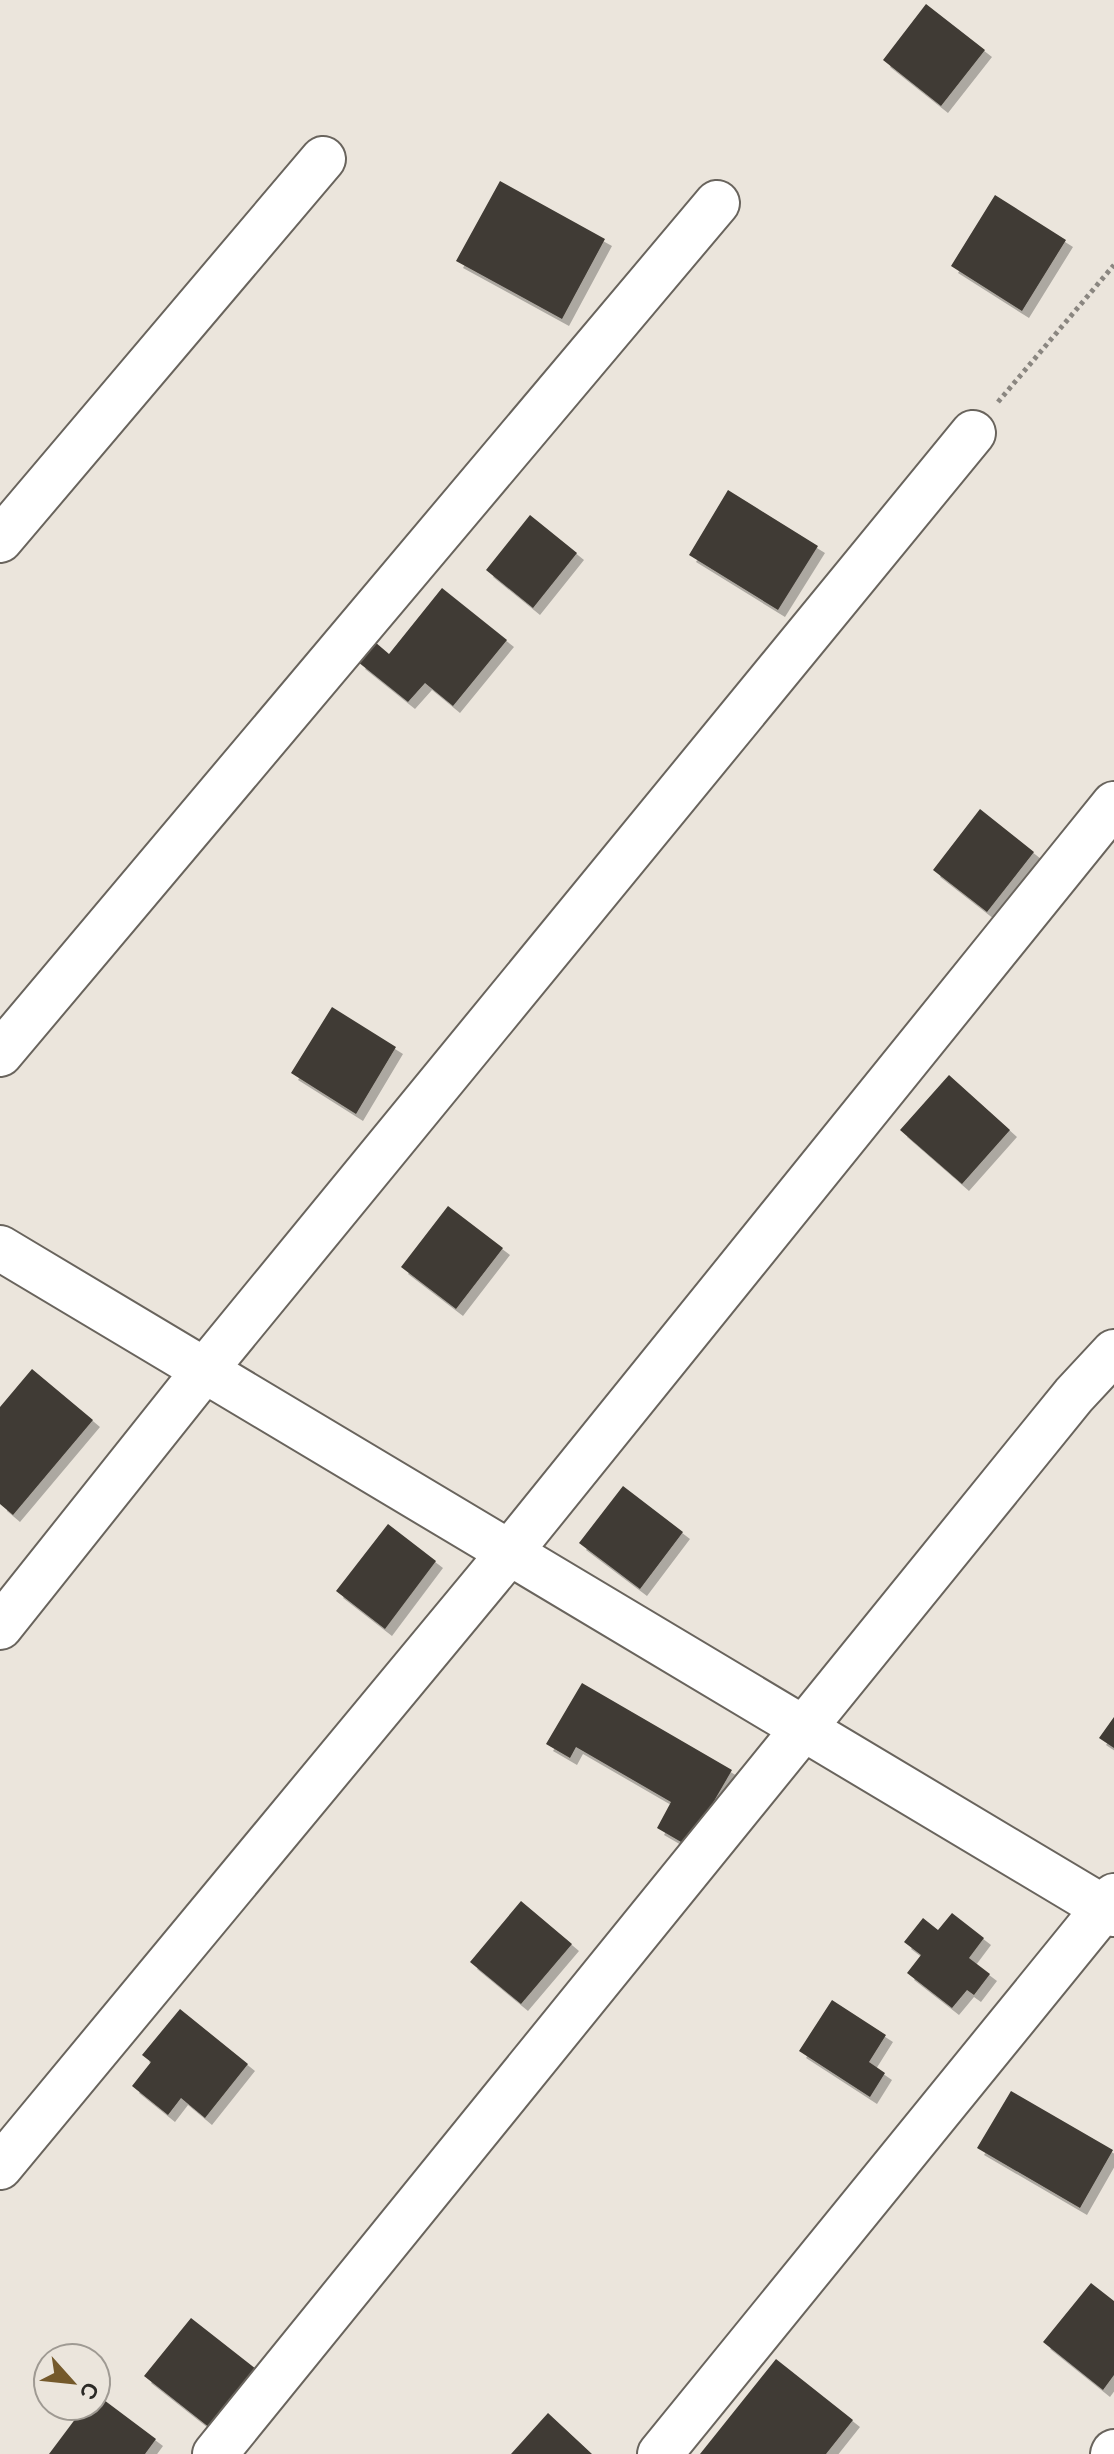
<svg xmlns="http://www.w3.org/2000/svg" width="1114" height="2454" font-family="'DM Sans',sans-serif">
<defs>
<filter id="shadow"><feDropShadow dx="7" dy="7" stdDeviation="0" flood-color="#0004"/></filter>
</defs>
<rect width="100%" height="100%" fill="#ebe5dc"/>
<!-- building -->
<path fill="#403b34" filter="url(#shadow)" d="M926,4L985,50L941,106L883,60Z
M500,181L605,239L562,319L456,261Z
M995,195L1066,240L1022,311L951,266Z
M728,490L818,546L778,610L689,555Z
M530,515L577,553L533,608L486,570Z
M442,588L507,640L453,706L425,683L408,702L358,662L375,642L389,654Z
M980,809L1034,852L987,912L933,870Z
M332,1007L396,1047L356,1114L291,1073Z
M949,1075L1010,1130L962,1184L900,1130Z
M448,1206L503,1248L456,1309L401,1267Z
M32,1369L93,1420L13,1515L0,1504V1407Z
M623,1486L683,1532L640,1589L579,1543Z
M388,1524L436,1561L385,1629L336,1591Z
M582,1683L732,1770L688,1846L657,1828L671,1802L576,1747L570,1758L546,1744Z
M1114,1717V1748L1099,1738Z
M521,1901L572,1944L521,2004L470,1962Z
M952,1913L984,1938L969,1958L990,1974L974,1995L967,1990L952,2008L907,1973L921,1955L904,1942L923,1918L938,1930Z
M832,2000L886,2035L869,2062L885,2073L870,2097L799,2051Z
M180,2009L248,2064L205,2118L181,2098L168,2115L132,2086L151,2062L142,2055Z
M1011,2091L1113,2150L1080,2208L977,2148Z
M1091,2283L1114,2301V2375L1103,2390L1043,2342Z
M191,2318L256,2369L210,2428L144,2376Z
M776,2359L853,2420L826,2454H700Z
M96,2394L156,2439L145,2454H49L85,2406H96Z
M548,2413L592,2454H511Z"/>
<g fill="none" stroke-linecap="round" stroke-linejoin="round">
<!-- minor casing -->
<g stroke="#69645d" stroke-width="48">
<path id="minor" d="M0,540L323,159
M0,1054L717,203
M0,1248L1114,1914
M0,1627L204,1371L973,433
M0,2167L509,1553L1114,804
M215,2454L1074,1395L1114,1352
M660,2454L1114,1896
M1113,2454L1114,2452"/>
</g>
<!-- path -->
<path stroke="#8a8680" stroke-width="5" stroke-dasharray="4 4" stroke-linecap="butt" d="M998,402L1114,265"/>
<!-- minor -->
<use href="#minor" stroke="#fff" stroke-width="44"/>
</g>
<!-- north arrow -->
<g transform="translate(72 2382) rotate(117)"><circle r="38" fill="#ebe5dc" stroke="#9f9a93" stroke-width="2"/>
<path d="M0-6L14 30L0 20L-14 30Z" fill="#74592b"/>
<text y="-12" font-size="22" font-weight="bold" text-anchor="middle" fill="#2c2a26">С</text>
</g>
</svg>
